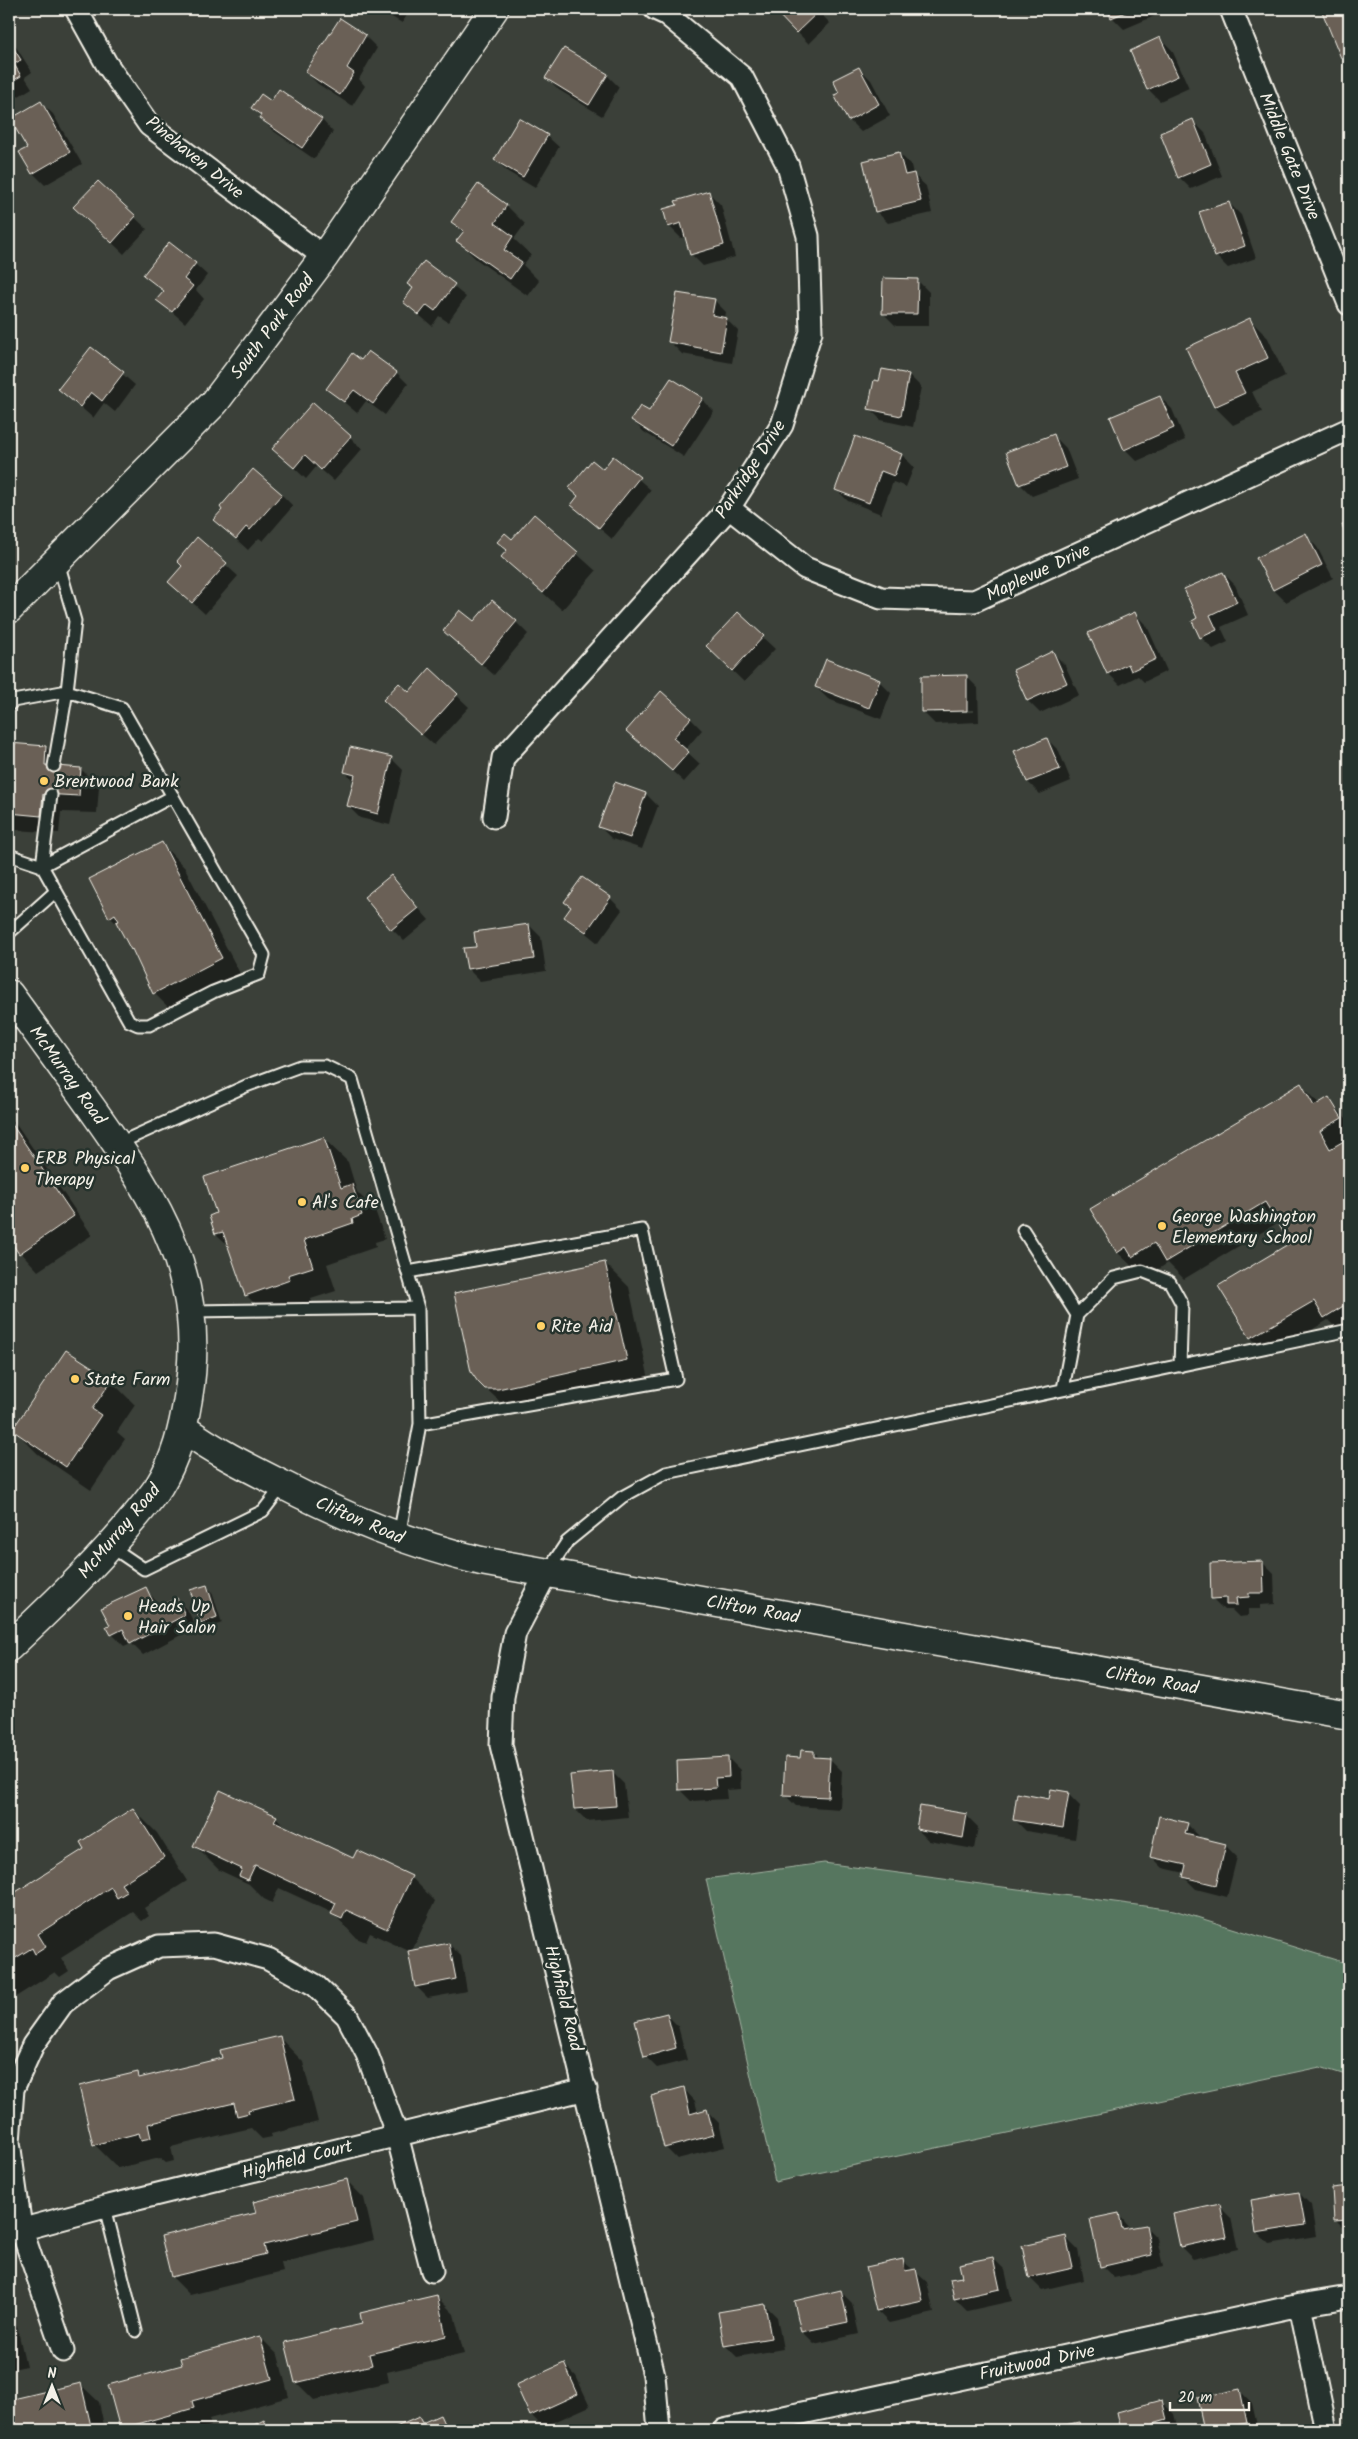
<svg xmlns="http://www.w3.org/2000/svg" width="1358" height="2439" font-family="Kalam,sans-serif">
<rect width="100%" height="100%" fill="#3b4039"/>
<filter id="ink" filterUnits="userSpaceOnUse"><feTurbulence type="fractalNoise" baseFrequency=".02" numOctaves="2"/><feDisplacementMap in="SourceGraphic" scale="10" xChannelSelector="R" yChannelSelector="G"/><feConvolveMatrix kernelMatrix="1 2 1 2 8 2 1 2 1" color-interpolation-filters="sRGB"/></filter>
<g filter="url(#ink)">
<!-- green -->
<path fill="#56765f" stroke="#a5b4a4" d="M824,1863L1174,1910L1349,1964V2076L1320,2067L775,2182L706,1879Z"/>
<!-- shadow -->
<path fill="#0007" fill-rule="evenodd" d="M378,9H411L402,23Z
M774,9H816L830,23L809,44Z
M1109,9H1155L1157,15L1124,29L1112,17Z
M1323,9H1349V64L1342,58Z
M9,36L32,72L25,77L32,88L9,102Z
M365,36L377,48L359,79L365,86L352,106L318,84L306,72Z
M1160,38L1172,50L1189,88L1160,101L1148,89Z
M859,68L871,80L890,116L861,132L849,120L841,93Z
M607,75L619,87L602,116L559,90L547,78Z
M280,91L322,120L333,132L314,159L272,130L253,108L272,102Z
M41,103L53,114L82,164L45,185L33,173L29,148Z
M1193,121L1205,133L1222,176L1191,189L1179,177Z
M547,136L559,147L535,188L508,172L496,160Z
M899,153L911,165L913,174L926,186L932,213L888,223L876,211Z
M98,182L147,229L124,254L87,219Z
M478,186L507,206L525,224L514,239L531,255L523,265L539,281L528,296L476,259L458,241L464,233L452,222Z
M709,193L721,205L735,257L703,266L691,254L686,237L681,238L669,226L678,206Z
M1229,203L1241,215L1256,258L1228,268L1216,256Z
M424,263L466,297L448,322L439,316L432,326L404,302L414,289L408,283Z
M195,264L207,275L196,290L204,299L185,323L158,300L164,292L145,275Z
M917,280L929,292V326H896L884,314Z
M714,300L726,312L725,318L738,331L732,363L682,354L670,342Z
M1250,320L1268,338L1285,376L1252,392L1262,412L1233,425L1215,407Z
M92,348L135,385L115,412L104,403L93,418L60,389Z
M362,362L396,372L408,384L385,415L366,401L357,413L328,389Z
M883,370L909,375L921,387L913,427L881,420L869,408Z
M1160,397L1172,409L1185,440L1137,461L1125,449Z
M702,399L714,411L684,457L644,432L632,420Z
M1054,436L1066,448L1078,479L1032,496L1020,484Z
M350,437L362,449L334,481L317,466L306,479L274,449Z
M856,438L902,455L914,467L906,487L893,482L881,514L848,501L836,489Z
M613,457L651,490L612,539L573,505Z
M281,494L293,506L263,541L259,538L248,550L215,520Z
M535,516L596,571L562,610L503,557Z
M1305,535L1317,547L1333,578L1286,602L1274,590Z
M197,539L238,576L205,614L170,582L184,566Z
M1223,573L1235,585L1248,615L1221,627L1228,642L1213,649L1201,637L1198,619Z
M738,614L775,649L744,682L719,658Z
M1135,614L1147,626L1167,671L1144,682L1138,676L1120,685L1108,673Z
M516,622L528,634L494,675L444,631L474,623Z
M1053,653L1065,665L1079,695L1040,713L1028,701L1014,670Z
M430,670L469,707L434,745L397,712L409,694Z
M966,676L978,688L979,722L935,724L923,712ZM974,710V712L933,713V711Z
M879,681L891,693L881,719L828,699L816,687Z
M690,718L702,730L685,750L700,764L684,782L628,731Z
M1047,739L1059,751L1071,781L1040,794L1028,782L1016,751Z
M9,745L46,747L64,768L81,769L99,787L97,813L61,812L59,833L16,830L9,823Z
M391,758L403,770L390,825L360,818L348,806L354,781L345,772Z
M646,794L658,806L642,849L612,839L600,827Z
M162,844L185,868L245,983L178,1017L154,993L121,928L110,917Z
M391,877L429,920L404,941L392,929Z
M610,898L622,910L598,943L566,917Z
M529,925L541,937L546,971L480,981L468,969L478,948Z
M1300,1084L1320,1104L1328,1099L1349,1121V1331L1343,1335L1328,1320L1269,1356L1251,1338L1220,1286L1291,1243L1279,1222L1184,1279L1168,1263L1151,1274L1136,1270L1117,1252Z
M9,1117L17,1125L92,1235L38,1271L16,1247L9,1251Z
M324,1139L348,1162L357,1192L375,1210L385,1239L375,1242L376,1247L327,1264L336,1291L311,1299L313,1304L270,1319L246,1295L230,1247L216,1234L217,1214Z
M605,1263L629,1287L650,1384L523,1412H511L479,1382Z
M111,1381L135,1405L117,1432L125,1439L91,1490L38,1454L14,1430Z
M1262,1562L1274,1574L1275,1604L1260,1605V1609H1248V1616L1239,1617L1232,1610H1224L1212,1598Z
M206,1586L212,1592L222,1623L208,1628L202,1622Z
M145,1588L161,1607L176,1599L188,1611L196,1627L143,1655L131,1643L124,1646L112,1634V1625Z
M814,1752L821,1759H830L842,1771L840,1809L796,1806L784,1794L801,1759Z
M728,1758L740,1770L741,1789L726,1790L727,1799L691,1801L679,1789Z
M612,1772L624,1784L628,1817L587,1821L575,1809Z
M1068,1794L1080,1806L1075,1839L1026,1831L1014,1819Z
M133,1809L157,1833L187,1881L144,1908L149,1916L142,1921L133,1912L61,1958L69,1971L60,1977L55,1972L14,1998L9,1992V1892L12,1896L86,1849Z
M966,1815L978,1827L974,1849L929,1841L917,1829Z
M276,1817L287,1829L354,1860L411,1877L435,1901L412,1951L449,1944L461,1956L467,1991L428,1998L416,1986L409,1951L370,1933L366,1942L356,1938L333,1913L279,1888L272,1903L264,1899L249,1884L219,1870L195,1846Z
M1187,1824L1199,1836V1839L1225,1845L1237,1857L1227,1897L1196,1889L1184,1877L1185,1873L1163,1868L1151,1856Z
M666,2014L678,2026L687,2060L657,2068L645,2056Z
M280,2038L303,2062L318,2122L271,2134L272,2137L262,2139L251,2128L171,2147L174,2161L166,2163L160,2158L118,2168L94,2144L137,2073L143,2079L224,2059Z
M684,2089L695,2101L698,2113L707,2111L719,2123L725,2147L677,2159L665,2147Z
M346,2180L364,2198L374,2240L281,2263L283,2272L190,2295L172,2277L163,2237L257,2214Z
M1349,2188V2233H1348L1336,2221L1333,2189Z
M1299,2193L1311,2205L1316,2236L1269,2244L1257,2232Z
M1219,2206L1231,2218L1238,2249L1193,2259L1181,2247Z
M1118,2214L1131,2229L1145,2226L1157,2238L1163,2267L1114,2278L1102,2266Z
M1066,2238L1078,2250L1084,2280L1042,2290L1030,2278Z
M993,2258L1005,2270L1012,2301L967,2311L955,2299L964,2278Z
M902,2260L927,2282L934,2313L889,2323L877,2311Z
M840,2291L852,2303L859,2334L814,2344L802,2332Z
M436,2296L454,2314L464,2354L387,2372L389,2382L314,2400L296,2382Z
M765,2305L777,2317L783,2349L737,2357L725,2345Z
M9,2317L17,2326L26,2366L9,2370Z
M260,2337L278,2355L289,2397L209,2419L211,2426L196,2430H123L121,2428L184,2366Z
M564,2364L576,2376L590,2406L543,2427L531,2415Z
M80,2384L99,2402L105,2430H9V2413H11L9,2401Z
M1240,2391L1252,2403L1258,2430H1205L1198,2399Z
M1162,2402L1174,2414L1178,2430H1123L1118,2413Z
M440,2417L453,2430H392L418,2418L424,2424Z
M1079,2423L1086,2430H1047Z"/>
<!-- building -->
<path fill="#6b6056" stroke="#f4f1e8" d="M773,9H817L819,11L796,33Z
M1107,9H1133L1111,18Z
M1321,9H1349V55L1341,58Z
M340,18L366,35L347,68L354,73L340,95L305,72Z
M1160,37L1178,76L1147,90L1130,51Z
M9,41L21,60L14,64L21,76L9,83Z
M564,48L608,74L589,105L545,78Z
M859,67L879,104L848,121L834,95L839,93L833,80Z
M279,89L322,119L302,148L259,118L261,115L251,108L261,94L271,101Z
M41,101L70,152L32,174L19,152L27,148L10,119Z
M519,118L548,135L523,177L494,160Z
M1193,119L1211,164L1178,178L1160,133Z
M899,152L905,175L914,173L921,201L875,212L863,161Z
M98,181L136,216L112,243L73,207Z
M478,184L507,205L495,223L513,236L504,250L522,262L510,279L456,241L464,231L451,222Z
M709,191L724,245L690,255L681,223L668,227L663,209L677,205L675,201Z
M1229,202L1245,246L1215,257L1199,212Z
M169,242L196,263L184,279L193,286L172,312L156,300L164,291L143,275Z
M424,261L455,284L435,311L427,305L419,315L403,302L413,288L407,284Z
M883,278L918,279L917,314H882Z
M677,293L715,299L712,315L727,318L721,352L668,342Z
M1250,318L1268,358L1235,373L1245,393L1214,407L1186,348Z
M91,347L124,372L102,401L91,392L80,407L58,389Z
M368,351L397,372L373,404L354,390L344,402L326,389L352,353L361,360Z
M882,369L909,374L901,416L868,409L874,380L879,381Z
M671,378L703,398L671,446L631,420L640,406L649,411Z
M1160,396L1174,428L1124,450L1110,417Z
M313,402L351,436L321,470L305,455L294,468L272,449Z
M1054,434L1066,467L1019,485L1006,452Z
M855,436L902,454L894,476L881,471L869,503L835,490Z
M613,456L640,477L599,528L571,505L578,496L569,488L592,460L603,469Z
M253,469L282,494L250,530L246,527L236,539L213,520L222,510L220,507Z
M534,514L578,552L543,593L501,557L507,550L497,542L505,533L512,539Z
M1349,523V542L1342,525Z
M1306,533L1322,565L1273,590L1256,558Z
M197,537L227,563L192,603L168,582L182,566L177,561Z
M1223,572L1237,602L1210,615L1217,630L1200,638L1192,621L1197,618L1184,589Z
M492,600L517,621L481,664L443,631L460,610L474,621Z
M738,612L764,636L732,671L706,646Z
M1135,612L1156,659L1131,671L1128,664L1107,674L1088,633Z
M1053,651L1067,683L1027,701L1013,670Z
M826,659L880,680L869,708L815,687Z
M430,668L458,694L421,735L383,700L399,683L409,692Z
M967,675V711L921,712V676Z
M661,691L691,718L673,738L689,752L672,771L626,731Z
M1047,738L1060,769L1027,782L1014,751Z
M9,743L46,746L45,765L81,768L79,796L43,794L41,816L9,813Z
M350,747L392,757L378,814L347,806L355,775L344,772Z
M615,782L646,793L630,838L598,827Z
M162,842L222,958L153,994L132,949L131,950L116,922L119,921L115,914L109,918L89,879Z
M391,875L418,908L391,930L364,897Z
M582,877L611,897L586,932L564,917L571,907L564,902Z
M529,924L534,959L467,969L463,948L476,947L474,932Z
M1301,1083L1314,1106L1329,1097L1342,1118L1320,1131L1330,1149L1349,1138V1307L1347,1308L1345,1305L1324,1318L1314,1301L1250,1338L1218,1286L1290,1243L1265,1202L1165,1262L1154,1243L1132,1257L1126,1247L1117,1253L1090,1209Z
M9,1120L74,1216L19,1254L9,1239Z
M324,1137L341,1188L352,1184L362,1215L352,1219L353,1223L304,1240L313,1267L288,1275L290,1280L245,1296L223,1232L215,1234L209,1216L216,1213L204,1177Z
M605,1262L627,1360L498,1389H485L478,1382L471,1372L454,1293Z
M66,1350L112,1380L92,1409L101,1415L66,1467L12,1430Z
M1263,1561L1264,1593H1249V1597L1236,1598L1237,1605H1226V1598L1211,1599L1210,1563Z
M207,1585L217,1617L201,1623L190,1590Z
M146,1587L156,1608L177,1598L185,1615L130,1644L123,1629L111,1635L106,1626L110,1625L101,1608Z
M801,1750L814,1751V1757L830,1758L828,1797L783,1795L785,1757L800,1758Z
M728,1757L729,1777L715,1778L716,1788L678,1790L677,1760Z
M613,1771L616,1806L574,1809L570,1775Z
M1051,1789L1069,1792L1063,1828L1013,1820L1017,1793L1049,1799Z
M220,1790L277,1816L274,1821L353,1858L357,1850L412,1876L387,1929L346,1910L342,1919L331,1914L336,1903L255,1865L248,1880L239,1876L242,1869L193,1846Z
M920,1806L967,1814L963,1838L916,1829Z
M133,1808L164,1857L121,1884L127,1892L117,1898L111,1887L38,1934L46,1947L35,1954L32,1948L9,1962V1891L11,1895L84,1849L80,1842Z
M1159,1816L1188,1823L1185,1834L1226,1844L1216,1885L1183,1877L1186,1865L1150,1857Z
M449,1943L456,1979L415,1987L408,1951Z
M667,2013L676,2048L644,2057L635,2021Z
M280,2036L295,2099L248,2110L249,2113L237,2116L234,2103L148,2124L151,2138L141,2140L139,2133L93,2145L79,2086L138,2072L139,2078L222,2058L220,2050Z
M684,2087L690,2114L707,2109L714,2135L664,2148L651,2096Z
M347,2179L357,2222L264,2245L266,2254L171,2277L161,2236L256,2213L253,2202Z
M1349,2186V2220L1334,2221L1332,2188Z
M1299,2192L1305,2225L1256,2233L1251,2200Z
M1220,2204L1227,2237L1180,2247L1173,2214Z
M1119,2213L1122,2229L1146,2225L1152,2255L1100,2267L1090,2219Z
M1066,2236L1073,2268L1029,2278L1022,2246Z
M993,2257L1000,2289L954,2299L950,2279L962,2277L959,2264Z
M903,2259L905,2271L916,2269L923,2301L876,2311L866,2267Z
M841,2290L848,2322L801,2332L794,2301Z
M437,2295L446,2336L369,2354L372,2365L295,2383L285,2342L362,2324L360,2313Z
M765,2304L771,2338L724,2346L718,2312Z
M260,2336L272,2379L192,2401L194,2408L120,2429L108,2385L182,2365L180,2358Z
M564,2363L578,2394L530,2416L516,2385Z
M81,2383L91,2426L71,2430H9V2400Z
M1240,2389L1247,2423L1204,2430L1197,2398Z
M1162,2400L1167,2420L1153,2424L1155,2430H1121L1117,2412Z
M440,2415L447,2430H389L419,2417L422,2423Z
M264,2420L269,2430H251L250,2427Z
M1079,2422L1081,2430H1041Z"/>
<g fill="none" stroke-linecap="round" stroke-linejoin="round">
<!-- lane casing -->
<g stroke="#f4f1e8" stroke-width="15">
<path id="lane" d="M9,705L13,701L67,691L54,766
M51,795L42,866L129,1021L138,1025H149L213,992L259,974L264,955L122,708L67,691L75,621L58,562
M9,855L42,866L173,796
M9,933L56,891
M117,1144L246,1086L300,1066H325L352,1079L418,1308
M1023,1230L1077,1315
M191,1311L418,1308L420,1424
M1063,1389L1077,1315L1114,1278L1142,1271L1170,1282L1182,1304L1180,1366
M399,1536L420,1424L676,1379L642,1230L408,1272
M110,1546L144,1569L263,1511L283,1485
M547,1572L567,1542L622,1497L666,1473L1349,1330
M105,2207L136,2331"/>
</g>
<!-- street casing -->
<g stroke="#f4f1e8" stroke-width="25">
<path id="street" d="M76,9L106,63L149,125L324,257
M1231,9L1349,304
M729,508L805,568L881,598L974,601L1349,429
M494,817L503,758L729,508L782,425L811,332L808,236L788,166L742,77L666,14L655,9
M547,1572L515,1633L503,1697L501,1745L654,2375L659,2430
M9,2233L105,2207L586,2089
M1300,2305L1326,2430
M63,2351L21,2228L9,2142L13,2089L33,2045L63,2003L108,1969L159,1946L214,1944L268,1959L315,1985L347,2016L367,2054L397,2135L432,2271
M724,2430L1300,2305L1349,2297"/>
</g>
<!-- secondary casing -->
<g stroke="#f4f1e8" stroke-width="31">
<path id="secondary" d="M9,609L215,402L324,257L494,9
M9,994C37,1032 65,1071 93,1110C159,1203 208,1279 188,1398C183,1429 176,1459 159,1486C148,1502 135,1517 123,1531C87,1573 48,1610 9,1647
M183,1428C213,1450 245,1466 279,1483C347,1518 407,1543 481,1561L1349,1715"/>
</g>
<!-- lane -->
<use href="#lane" stroke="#26332d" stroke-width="11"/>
<!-- street -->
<use href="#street" stroke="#26332d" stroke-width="21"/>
<!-- secondary -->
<use href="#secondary" stroke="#26332d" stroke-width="28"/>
</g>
</g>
<!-- markers -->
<g fill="#ffd166" stroke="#26332d" stroke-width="2">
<circle cx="44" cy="781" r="5"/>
<circle cx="25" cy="1168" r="5"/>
<circle cx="302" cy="1202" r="5"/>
<circle cx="1162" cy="1226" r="5"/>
<circle cx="541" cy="1326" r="5"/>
<circle cx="75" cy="1379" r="5"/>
<circle cx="128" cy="1616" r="5"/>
</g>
<g text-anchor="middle" stroke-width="5" stroke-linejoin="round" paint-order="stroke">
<!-- street labels -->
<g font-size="18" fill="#f4f1e8" stroke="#26332d">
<text transform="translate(1290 156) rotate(68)" y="6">Middle Gate Drive</text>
<text transform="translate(195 157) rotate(39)" y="6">Pinehaven Drive</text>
<text transform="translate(272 326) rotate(-53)" y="6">South Park Road</text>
<text transform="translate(750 469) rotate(-57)" y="6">Parkridge Drive</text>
<text transform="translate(1038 572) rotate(-25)" y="6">Maplevue Drive</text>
<text transform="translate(68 1075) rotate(54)" y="6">McMurray Road</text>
<text transform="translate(360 1520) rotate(23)" y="6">Clifton Road</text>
<text transform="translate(119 1531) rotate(-50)" y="6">McMurray Road</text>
<text transform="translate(753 1609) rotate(10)" y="6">Clifton Road</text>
<text transform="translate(1152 1680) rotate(10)" y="6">Clifton Road</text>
<text transform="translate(564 1998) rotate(76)" y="6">Highfield Road</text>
<text transform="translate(297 2159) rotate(-14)" y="6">Highfield Court</text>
<text transform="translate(1037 2362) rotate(-12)" y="6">Fruitwood Drive</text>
</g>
<!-- poi labels -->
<g font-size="18" fill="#f4f1e8" stroke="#26332d" text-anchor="start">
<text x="54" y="787">Brentwood Bank</text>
<text x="35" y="1164">ERB Physical<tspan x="35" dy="21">Therapy</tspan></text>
<text x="312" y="1208">Al's Cafe</text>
<text x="1172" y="1222">George Washington<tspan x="1172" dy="21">Elementary School</tspan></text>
<text x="551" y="1332">Rite Aid</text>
<text x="85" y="1385">State Farm</text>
<text x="138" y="1612">Heads Up<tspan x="138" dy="21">Hair Salon</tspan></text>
</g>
</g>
<!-- margin -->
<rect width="1358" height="2439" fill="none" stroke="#26332d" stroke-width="30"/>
<rect x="15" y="15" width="1328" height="2409" fill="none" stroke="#f4f1e8" stroke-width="2" filter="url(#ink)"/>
<!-- north arrow -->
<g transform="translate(52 2386)" stroke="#26332d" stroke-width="4" paint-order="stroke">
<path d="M0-4L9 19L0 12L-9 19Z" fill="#f4f1e8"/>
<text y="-8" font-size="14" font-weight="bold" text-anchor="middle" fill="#f4f1e8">N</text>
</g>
<!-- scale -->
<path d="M1170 2402v8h79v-8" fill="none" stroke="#f4f1e8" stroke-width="2.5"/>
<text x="1178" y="2402" font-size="15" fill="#f4f1e8" stroke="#26332d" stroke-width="4" paint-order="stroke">20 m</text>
</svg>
